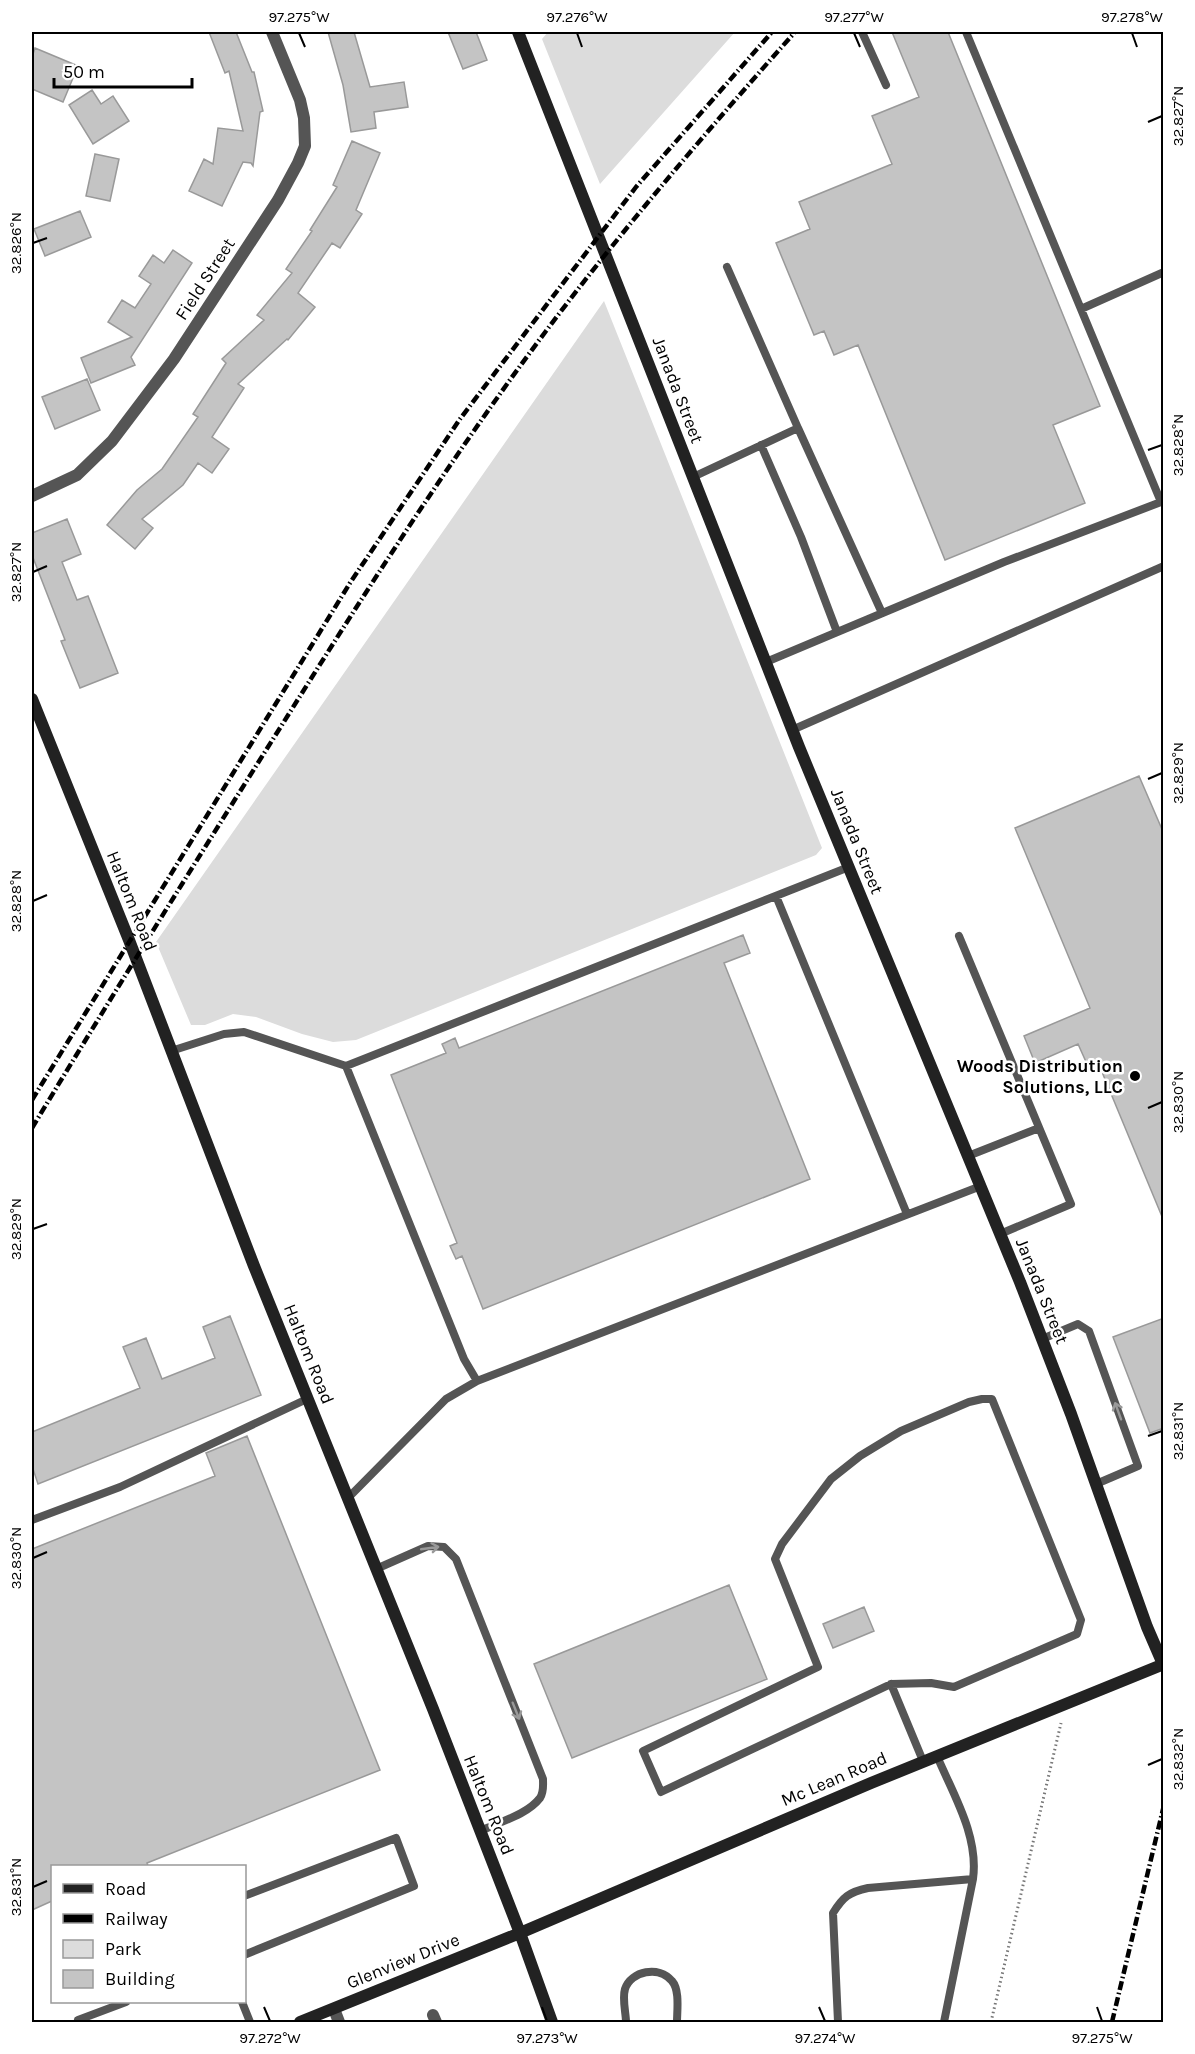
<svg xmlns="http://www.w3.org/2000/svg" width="1195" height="2054" font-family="Karla,sans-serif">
<rect width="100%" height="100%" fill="#fff"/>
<!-- green -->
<path fill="#dcdcdc" d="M548,32H735L600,184L542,39Z
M604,301L822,848L816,855L356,1040L333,1042L302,1034L256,1017L233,1014L205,1025H191L156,942Z"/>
<!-- building -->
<path fill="#c4c4c4" stroke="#999" stroke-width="1.5" d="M209,32H236L252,72H254L263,111L260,112L253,166L251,163L243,162L222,206L189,191L204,159L213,164L218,128L243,131L229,71L225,73Z
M328,32H354L370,87L404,82L408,107L374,112L376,128L351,132L343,85Z
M448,32H476L487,60L463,69Z
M892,32H948L1100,406L1053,425L1085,503L945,560L858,345L834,355L824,331L814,335L776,243L810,229L799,202L892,164L872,116L919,97Z
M35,48L78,66L63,102L32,89V57Z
M92,90L101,104L113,96L129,121L93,144L69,105Z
M352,141L380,153L356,210L362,214L340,248L332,243L298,293L315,307L288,340L287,339L238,384L244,388L212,437L229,449L212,473L198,463L183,485L142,519L153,528L135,549L107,525L137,490L162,469L198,417L193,414L226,363L222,359L264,320L257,315L292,273L286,269L312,231L310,230L337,187L333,185Z
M95,154L119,159L110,201L86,196Z
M80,211L91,237L45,256L34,229Z
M173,250L192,263L131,357L135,365L91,383L81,358L132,337L108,322L122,300L135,308L151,284L139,276L153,255L164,263Z
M87,379L100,410L55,429L42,397Z
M67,519L81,554L62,562L77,600L88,596L118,673L80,688L61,641L65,640L32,555V533Z
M1139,776L1164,834L1163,1219L1097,1060L1087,1064L1078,1044L1035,1063L1024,1036L1090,1008L1015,828Z
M743,935L750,953L724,963L810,1179L483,1309L462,1256L456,1259L450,1246L457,1243L391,1075L446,1053L442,1044L455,1038L459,1048Z
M230,1316L261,1395L38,1484L32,1466V1432L140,1388L123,1347L146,1338L162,1379L215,1358L203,1327Z
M1164,1318V1428L1150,1433L1113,1337Z
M247,1436L380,1770L147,1863L148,1866H52V1901L32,1910V1549L215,1476L206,1453Z
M729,1585L767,1679L572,1758L534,1664Z
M864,1607L874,1631L833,1648L823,1624Z"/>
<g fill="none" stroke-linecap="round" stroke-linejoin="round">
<!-- path -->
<path stroke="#777" stroke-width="3" stroke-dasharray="1.5 3" stroke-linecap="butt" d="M991,2022L1061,1723"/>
<!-- lane -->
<path stroke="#555" stroke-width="8" d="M862,32L886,85
M1081,309L1164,272
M798,428L882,613
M761,445L801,537L837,632
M693,477L798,428L727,267
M766,662L1004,562L1161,502L966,32
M792,730L1164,566
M776,896L907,1214
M959,936L1071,1204L1000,1234
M171,1051L224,1034L244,1032L346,1066L849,867
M346,1066L464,1359L477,1381
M968,1156L1039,1128
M1042,1339L1078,1324L1089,1331L1138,1466L1096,1484
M348,1498L446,1399L477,1381L981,1186
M32,1520L120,1487L307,1399
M376,1569L428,1546L444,1547L456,1559L543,1779C543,1786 544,1792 540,1798C527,1815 499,1822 480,1831
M891,1684L661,1792L643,1751L818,1667L775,1559L782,1544L831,1479L860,1456L901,1431L969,1402L982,1399H992L1081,1620L1077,1634L954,1687L931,1683L891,1684L923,1761
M244,1896L396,1838L414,1886L244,1955
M242,2002L250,2022
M78,2020L126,2002
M626,2022C626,2013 622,1999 625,1989C631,1971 659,1965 672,1981C680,1990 677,2011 677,2022
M838,2022L833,1913C843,1897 849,1892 868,1888L973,1879C979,1836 953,1794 937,1756
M944,2022L973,1879"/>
<!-- street -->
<path stroke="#555" stroke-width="12" d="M32,496L77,475L112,441L174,359L278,200L298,163L305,146L304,118L300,100L272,32
M334,2009L339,2022
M433,2015L436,2022"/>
<!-- secondary -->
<path stroke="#222" stroke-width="12" d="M518,32L799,747L1020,1282L1071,1414L1147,1627L1163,1664
M32,699L129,940L254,1266L433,1709L520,1933L552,2022
M300,2022L520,1933L871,1783L1164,1664"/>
<!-- rail -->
<path stroke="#000" stroke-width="4.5" stroke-dasharray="9 3 1.5 3" stroke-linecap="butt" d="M32,1100L350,583L460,419L636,187L772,32
M32,1128C113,994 196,861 280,728C364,594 450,459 546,331C624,227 709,129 795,32
M1112,2022L1164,1805"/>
</g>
<!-- one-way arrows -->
<defs><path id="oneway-shaft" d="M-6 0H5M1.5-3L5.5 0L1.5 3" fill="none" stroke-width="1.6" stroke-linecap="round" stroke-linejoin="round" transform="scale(1.5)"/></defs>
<g stroke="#999">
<use href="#oneway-shaft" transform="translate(1118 1411) rotate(-110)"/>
<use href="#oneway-shaft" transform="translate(430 1548) rotate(-8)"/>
<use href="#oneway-shaft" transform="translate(516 1711) rotate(68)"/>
</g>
<!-- ticks -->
<path fill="none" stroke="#000" stroke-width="2" d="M299,33L305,47M577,33L582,47M854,33L860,47M1132,33L1137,47M1148,122L1162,116M33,243L47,238M1148,450L1162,445M33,572L47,566M1148,779L1162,773M33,901L47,895M1148,1108L1162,1102M33,1229L47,1224M1148,1436L1162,1431M33,1558L47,1552M1148,1765L1162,1759M33,1887L47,1881M264,2007L270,2021M542,2007L547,2021M819,2007L825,2021M1097,2007L1102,2021"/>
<!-- markers -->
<circle fill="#000" stroke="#fff" stroke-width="2" cx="1135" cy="1076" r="6"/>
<g text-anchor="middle" stroke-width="5" stroke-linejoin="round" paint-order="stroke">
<!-- street labels -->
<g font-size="18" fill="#000" stroke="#fff">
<text transform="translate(205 279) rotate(-57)" y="6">Field Street</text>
<text transform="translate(678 390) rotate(69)" y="6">Janada Street</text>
<text transform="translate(857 841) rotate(68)" y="6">Janada Street</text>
<text transform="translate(132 901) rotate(68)" y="6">Haltom Road</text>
<text transform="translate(1042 1291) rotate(68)" y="6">Janada Street</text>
<text transform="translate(309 1354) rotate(68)" y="6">Haltom Road</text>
<text transform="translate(834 1779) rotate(-23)" y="6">Mc Lean Road</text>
<text transform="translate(489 1805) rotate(68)" y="6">Haltom Road</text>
<text transform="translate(403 1961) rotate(-22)" y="6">Glenview Drive</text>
</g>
<!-- poi labels -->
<g font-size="18" font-weight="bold" fill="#000" stroke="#fff" text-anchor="end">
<text x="1123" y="1072">Woods Distribution<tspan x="1123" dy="21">Solutions, LLC</tspan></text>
</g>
</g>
<!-- border -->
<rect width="1195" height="2054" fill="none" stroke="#ffffff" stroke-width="66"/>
<!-- legend -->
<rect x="51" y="1865" width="195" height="138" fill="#ffffff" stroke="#999999" stroke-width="1.5"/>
<rect x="63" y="1884" width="30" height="9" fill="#222222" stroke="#999999" stroke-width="1.5"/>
<text x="105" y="1895" font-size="18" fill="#000000">Road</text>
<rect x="63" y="1914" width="30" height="9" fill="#000000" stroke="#999999" stroke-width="1.5"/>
<text x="105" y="1925" font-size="18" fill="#000000">Railway</text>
<rect x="63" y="1940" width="30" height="18" fill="#dcdcdc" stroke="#999999" stroke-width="1.5"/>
<text x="105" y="1955" font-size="18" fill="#000000">Park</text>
<rect x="63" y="1970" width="30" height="18" fill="#c4c4c4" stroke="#999999" stroke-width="1.5"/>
<text x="105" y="1985" font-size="18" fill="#000000">Building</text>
<!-- scale -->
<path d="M54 78v9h138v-9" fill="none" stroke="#000000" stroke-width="3"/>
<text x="63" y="78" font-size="18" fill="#000000" stroke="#ffffff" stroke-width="4.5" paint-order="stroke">50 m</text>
<rect x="33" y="33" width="1129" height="1988" fill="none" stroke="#000" stroke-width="2"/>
<g font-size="15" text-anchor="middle" fill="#000">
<text x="299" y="22">97.275°W</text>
<text x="577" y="22">97.276°W</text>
<text x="854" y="22">97.277°W</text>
<text x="1132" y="22">97.278°W</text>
<text transform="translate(1178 116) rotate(-90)" y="5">32.827°N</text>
<text transform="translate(16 243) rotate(-90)" y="5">32.826°N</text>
<text transform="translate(1178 445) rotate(-90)" y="5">32.828°N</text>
<text transform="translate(16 572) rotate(-90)" y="5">32.827°N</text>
<text transform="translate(1178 773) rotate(-90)" y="5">32.829°N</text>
<text transform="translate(16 901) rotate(-90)" y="5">32.828°N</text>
<text transform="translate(1178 1102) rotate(-90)" y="5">32.830°N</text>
<text transform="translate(16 1229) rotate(-90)" y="5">32.829°N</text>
<text transform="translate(1178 1431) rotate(-90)" y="5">32.831°N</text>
<text transform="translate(16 1558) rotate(-90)" y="5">32.830°N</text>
<text transform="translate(1178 1759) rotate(-90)" y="5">32.832°N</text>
<text transform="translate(16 1887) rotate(-90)" y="5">32.831°N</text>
<text x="270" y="2043">97.272°W</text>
<text x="547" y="2043">97.273°W</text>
<text x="825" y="2043">97.274°W</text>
<text x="1102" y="2043">97.275°W</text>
</g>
</svg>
